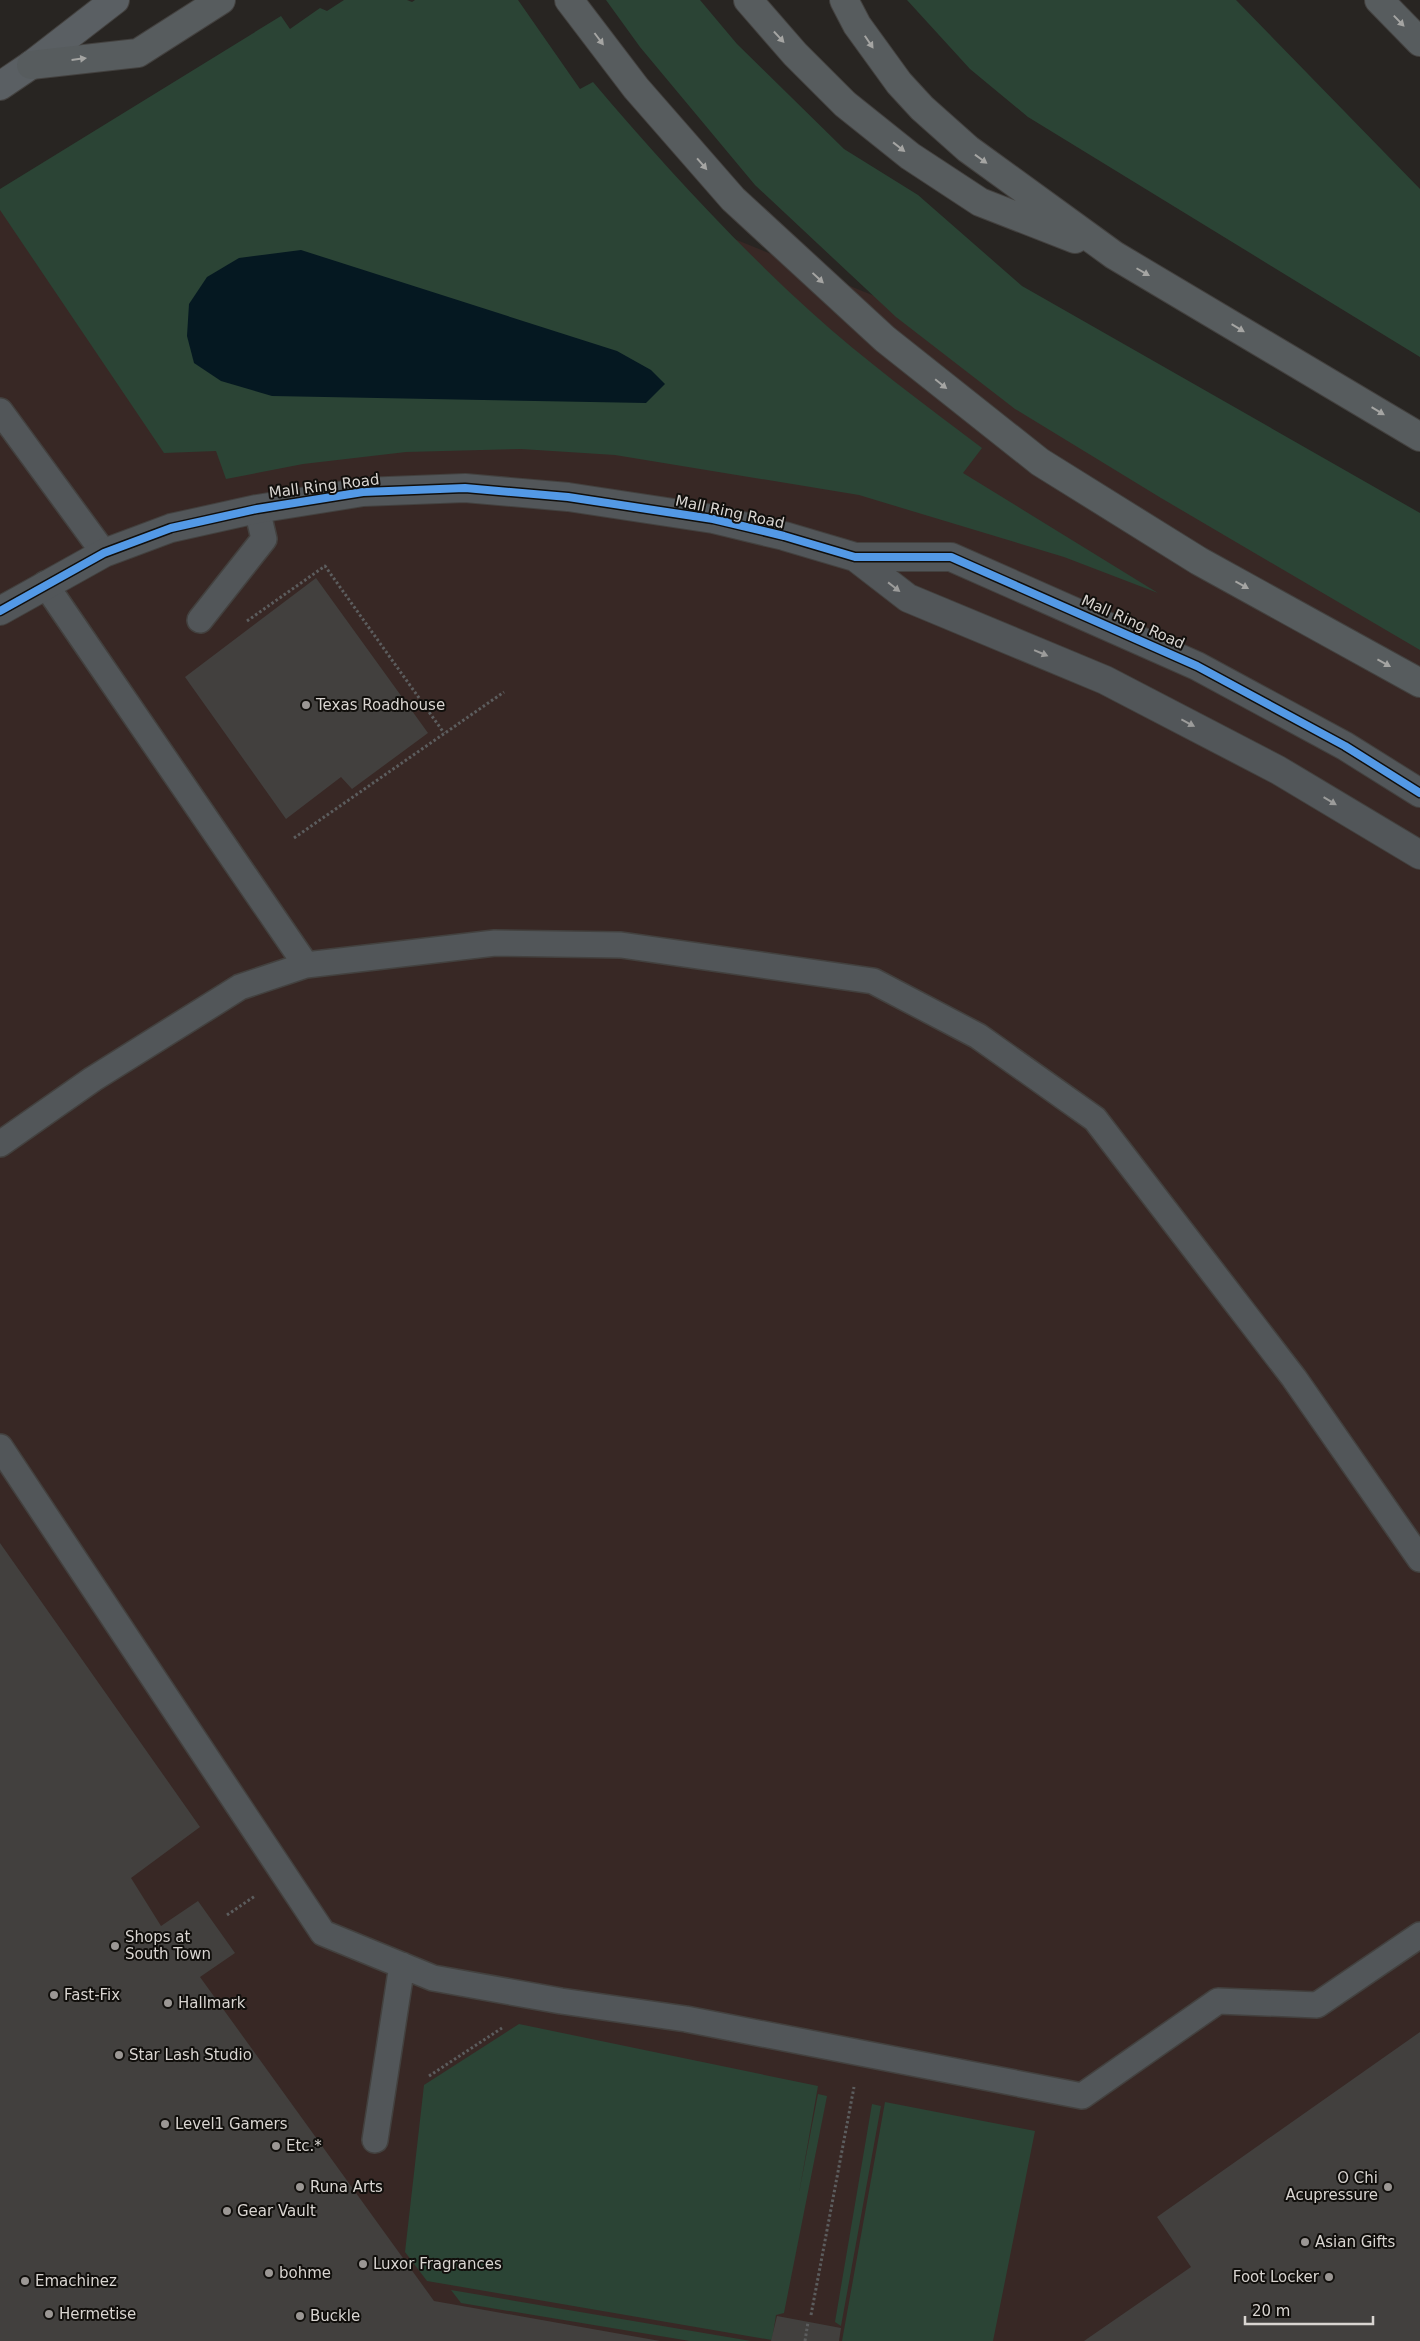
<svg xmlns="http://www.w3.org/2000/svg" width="1420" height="2341" font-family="'DejaVu Sans',sans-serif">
<rect width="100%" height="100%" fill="#282522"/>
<!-- commercial -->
<path fill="#382825" d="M254,44L1111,392L1420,585V2341H0V206Z"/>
<!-- green -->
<path fill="#2b4435" d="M344,0H407L412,2L415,0H518L580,89L593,82C660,161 732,240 810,311C864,360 924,404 982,448L963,473L1158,593L1064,557L859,495L615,455L521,449L406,452L303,464L226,479L216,451L164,453L0,210V189L281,16L290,29L320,8L327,11Z
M606,0H700L737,44L844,149L918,195L1022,286L1420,513V650L1161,498L1015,409L896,317L755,185L640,47Z
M907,0H1236L1420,189V357L1028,117L970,69Z
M519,2024L818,2086L799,2193L818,2094L827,2096L784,2313L776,2315L772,2340L427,2281L405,2252L424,2085Z
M885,2102L1035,2131L993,2341H842Z
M872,2104L881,2106L841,2326L835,2322Z
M451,2290L751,2341H690L461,2303Z"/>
<!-- water -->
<path fill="#051821" d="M301,250L617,351L651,370L665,384L646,403L272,396L221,381L194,363L187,336L189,304L207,277L239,258Z"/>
<!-- building -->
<path fill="#42403e" d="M316,578L428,733L352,789L341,777L286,819L185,677Z
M0,1543L200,1827L131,1878L161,1926L198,1901L235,1953L200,1977L434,2301L660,2341H0Z
M1420,2032V2341H1084L1191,2267L1157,2217Z
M777,2316L841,2328L839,2341H771Z"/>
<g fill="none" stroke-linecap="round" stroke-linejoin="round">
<!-- service casing -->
<g stroke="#43413f" stroke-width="28">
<path id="service" d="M0,411L104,553
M45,584L306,965
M200,620L264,539L257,509
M0,1144L93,1079L240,987L306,965L495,943L621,945L873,981L978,1036L1095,1119L1294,1378L1420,1559
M0,1447L323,1933L433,1978L561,2001L686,2019L1082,2096L1218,2001L1317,2005L1420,1935
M375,2140L402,1965"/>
</g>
<!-- tertiary casing -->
<g stroke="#43413f" stroke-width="30">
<path id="tertiary" d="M855,557L908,598L1105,680L1278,770L1420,855
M0,611L104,553L171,528L257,509L363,492L465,488L568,497L713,519L784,536L855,557H951L1197,666L1345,746L1420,793"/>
</g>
<!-- primary casing -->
<g stroke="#43413f" stroke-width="30">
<path id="primary" d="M0,86L31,65L115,0"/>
</g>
<!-- motorway casing -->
<g stroke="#43413f" stroke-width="30">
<path id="motorway" d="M569,0L636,88L733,199L885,339L1040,462L1199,561L1420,683
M748,0L795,54L845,104L910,156L980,202L1075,239
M844,0L857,25L899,83L922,108L968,149L1114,255L1420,437
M1379,0L1420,42
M31,65L138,53L221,0"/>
</g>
<!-- path -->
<path stroke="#5c5d5e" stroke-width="3" stroke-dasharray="2.5 2.5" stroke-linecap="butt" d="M247,621L325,566L444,733
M294,838L504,692
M227,1915L255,1896
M429,2076L502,2028
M811,2315L854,2087
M805,2341L808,2322"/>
<!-- service -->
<use href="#service" stroke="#525659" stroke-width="25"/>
<!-- tertiary -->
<use href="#tertiary" stroke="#525659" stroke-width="28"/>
<!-- primary -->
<use href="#primary" stroke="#5a5f63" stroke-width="28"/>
<!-- motorway -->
<use href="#motorway" stroke="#575c5e" stroke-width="28"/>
<!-- cycleway casing -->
<g stroke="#110f0c" stroke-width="11">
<path id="cycleway" d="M0,611L104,553L171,528L257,509L363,492L465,488L568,497L713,519L784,536L855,557H951L1197,666L1345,746L1420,793"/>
</g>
<!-- cycleway -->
<use href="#cycleway" stroke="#5399e6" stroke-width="8"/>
</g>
<!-- one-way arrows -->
<defs><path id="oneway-solid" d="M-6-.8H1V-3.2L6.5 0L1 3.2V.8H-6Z" transform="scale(1.25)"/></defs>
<g fill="#a5a5a3">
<use href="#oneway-solid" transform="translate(1399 21) rotate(46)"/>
<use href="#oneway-solid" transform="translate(779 37) rotate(47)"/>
<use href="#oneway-solid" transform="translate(599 39) rotate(53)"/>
<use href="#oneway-solid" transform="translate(869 42) rotate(56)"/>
<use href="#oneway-solid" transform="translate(79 59) rotate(-7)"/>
<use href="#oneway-solid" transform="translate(899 147) rotate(38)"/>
<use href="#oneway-solid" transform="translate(981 159) rotate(36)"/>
<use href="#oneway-solid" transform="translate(702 164) rotate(49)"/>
<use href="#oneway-solid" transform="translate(1143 272) rotate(30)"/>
<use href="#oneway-solid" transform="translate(818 278) rotate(43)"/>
<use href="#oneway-solid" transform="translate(1238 328) rotate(31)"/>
<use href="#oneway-solid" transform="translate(941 384) rotate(39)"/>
<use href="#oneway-solid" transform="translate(1378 411) rotate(31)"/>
<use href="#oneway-solid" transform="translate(1242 585) rotate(29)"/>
<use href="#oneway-solid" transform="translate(1384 663) rotate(29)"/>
</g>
<g fill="#9c9c9b">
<use href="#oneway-solid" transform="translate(894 587) rotate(38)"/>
<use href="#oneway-solid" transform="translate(1041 653) rotate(23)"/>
<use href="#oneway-solid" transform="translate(1188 723) rotate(28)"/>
<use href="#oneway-solid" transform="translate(1330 801) rotate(31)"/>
</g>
<!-- markers -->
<g fill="#9b9794" stroke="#110f0c" stroke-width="2">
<circle cx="306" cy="705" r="5"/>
<circle cx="115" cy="1946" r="5"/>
<circle cx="54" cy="1995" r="5"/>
<circle cx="168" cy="2003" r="5"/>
<circle cx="119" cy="2055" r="5"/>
<circle cx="165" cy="2124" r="5"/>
<circle cx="276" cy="2146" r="5"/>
<circle cx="300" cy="2187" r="5"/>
<circle cx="1388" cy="2187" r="5"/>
<circle cx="227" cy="2211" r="5"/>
<circle cx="1305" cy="2242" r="5"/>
<circle cx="363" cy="2264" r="5"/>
<circle cx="269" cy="2273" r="5"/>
<circle cx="1329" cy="2277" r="5"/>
<circle cx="25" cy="2281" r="5"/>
<circle cx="49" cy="2314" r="5"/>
<circle cx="300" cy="2316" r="5"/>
</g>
<g text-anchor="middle" stroke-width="4" stroke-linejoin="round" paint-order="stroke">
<!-- street labels -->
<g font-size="15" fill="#d9d5d1" stroke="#110f0c">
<text transform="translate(324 486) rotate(-7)" y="5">Mall Ring Road</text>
<text transform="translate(730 512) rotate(12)" y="5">Mall Ring Road</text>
<text transform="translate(1133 622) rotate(24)" y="5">Mall Ring Road</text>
</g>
<!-- poi labels -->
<g font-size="15" fill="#d9d5d1" stroke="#110f0c" text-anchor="start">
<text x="316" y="710">Texas Roadhouse</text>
<text x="125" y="1942">Shops at<tspan x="125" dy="17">South Town</tspan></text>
<text x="64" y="2000">Fast-Fix</text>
<text x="178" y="2008">Hallmark</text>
<text x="129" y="2060">Star Lash Studio</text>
<text x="175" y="2129">Level1 Gamers</text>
<text x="286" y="2151">Etc.*</text>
<text x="1378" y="2183" text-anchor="end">O Chi<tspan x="1378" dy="17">Acupressure</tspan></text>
<text x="310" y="2192">Runa Arts</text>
<text x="237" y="2216">Gear Vault</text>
<text x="1315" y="2247">Asian Gifts</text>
<text x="373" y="2269">Luxor Fragrances</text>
<text x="279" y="2278">bohme</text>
<text x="1319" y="2282" text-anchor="end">Foot Locker</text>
<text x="35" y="2286">Emachinez</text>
<text x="59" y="2319">Hermetise</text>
<text x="310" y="2321">Buckle</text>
</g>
</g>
<!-- scale -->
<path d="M1245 2316v8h128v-8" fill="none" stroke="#d9d5d1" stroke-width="2.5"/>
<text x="1252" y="2316" font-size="15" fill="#d9d5d1" stroke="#110f0c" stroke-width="4" paint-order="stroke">20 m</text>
</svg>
